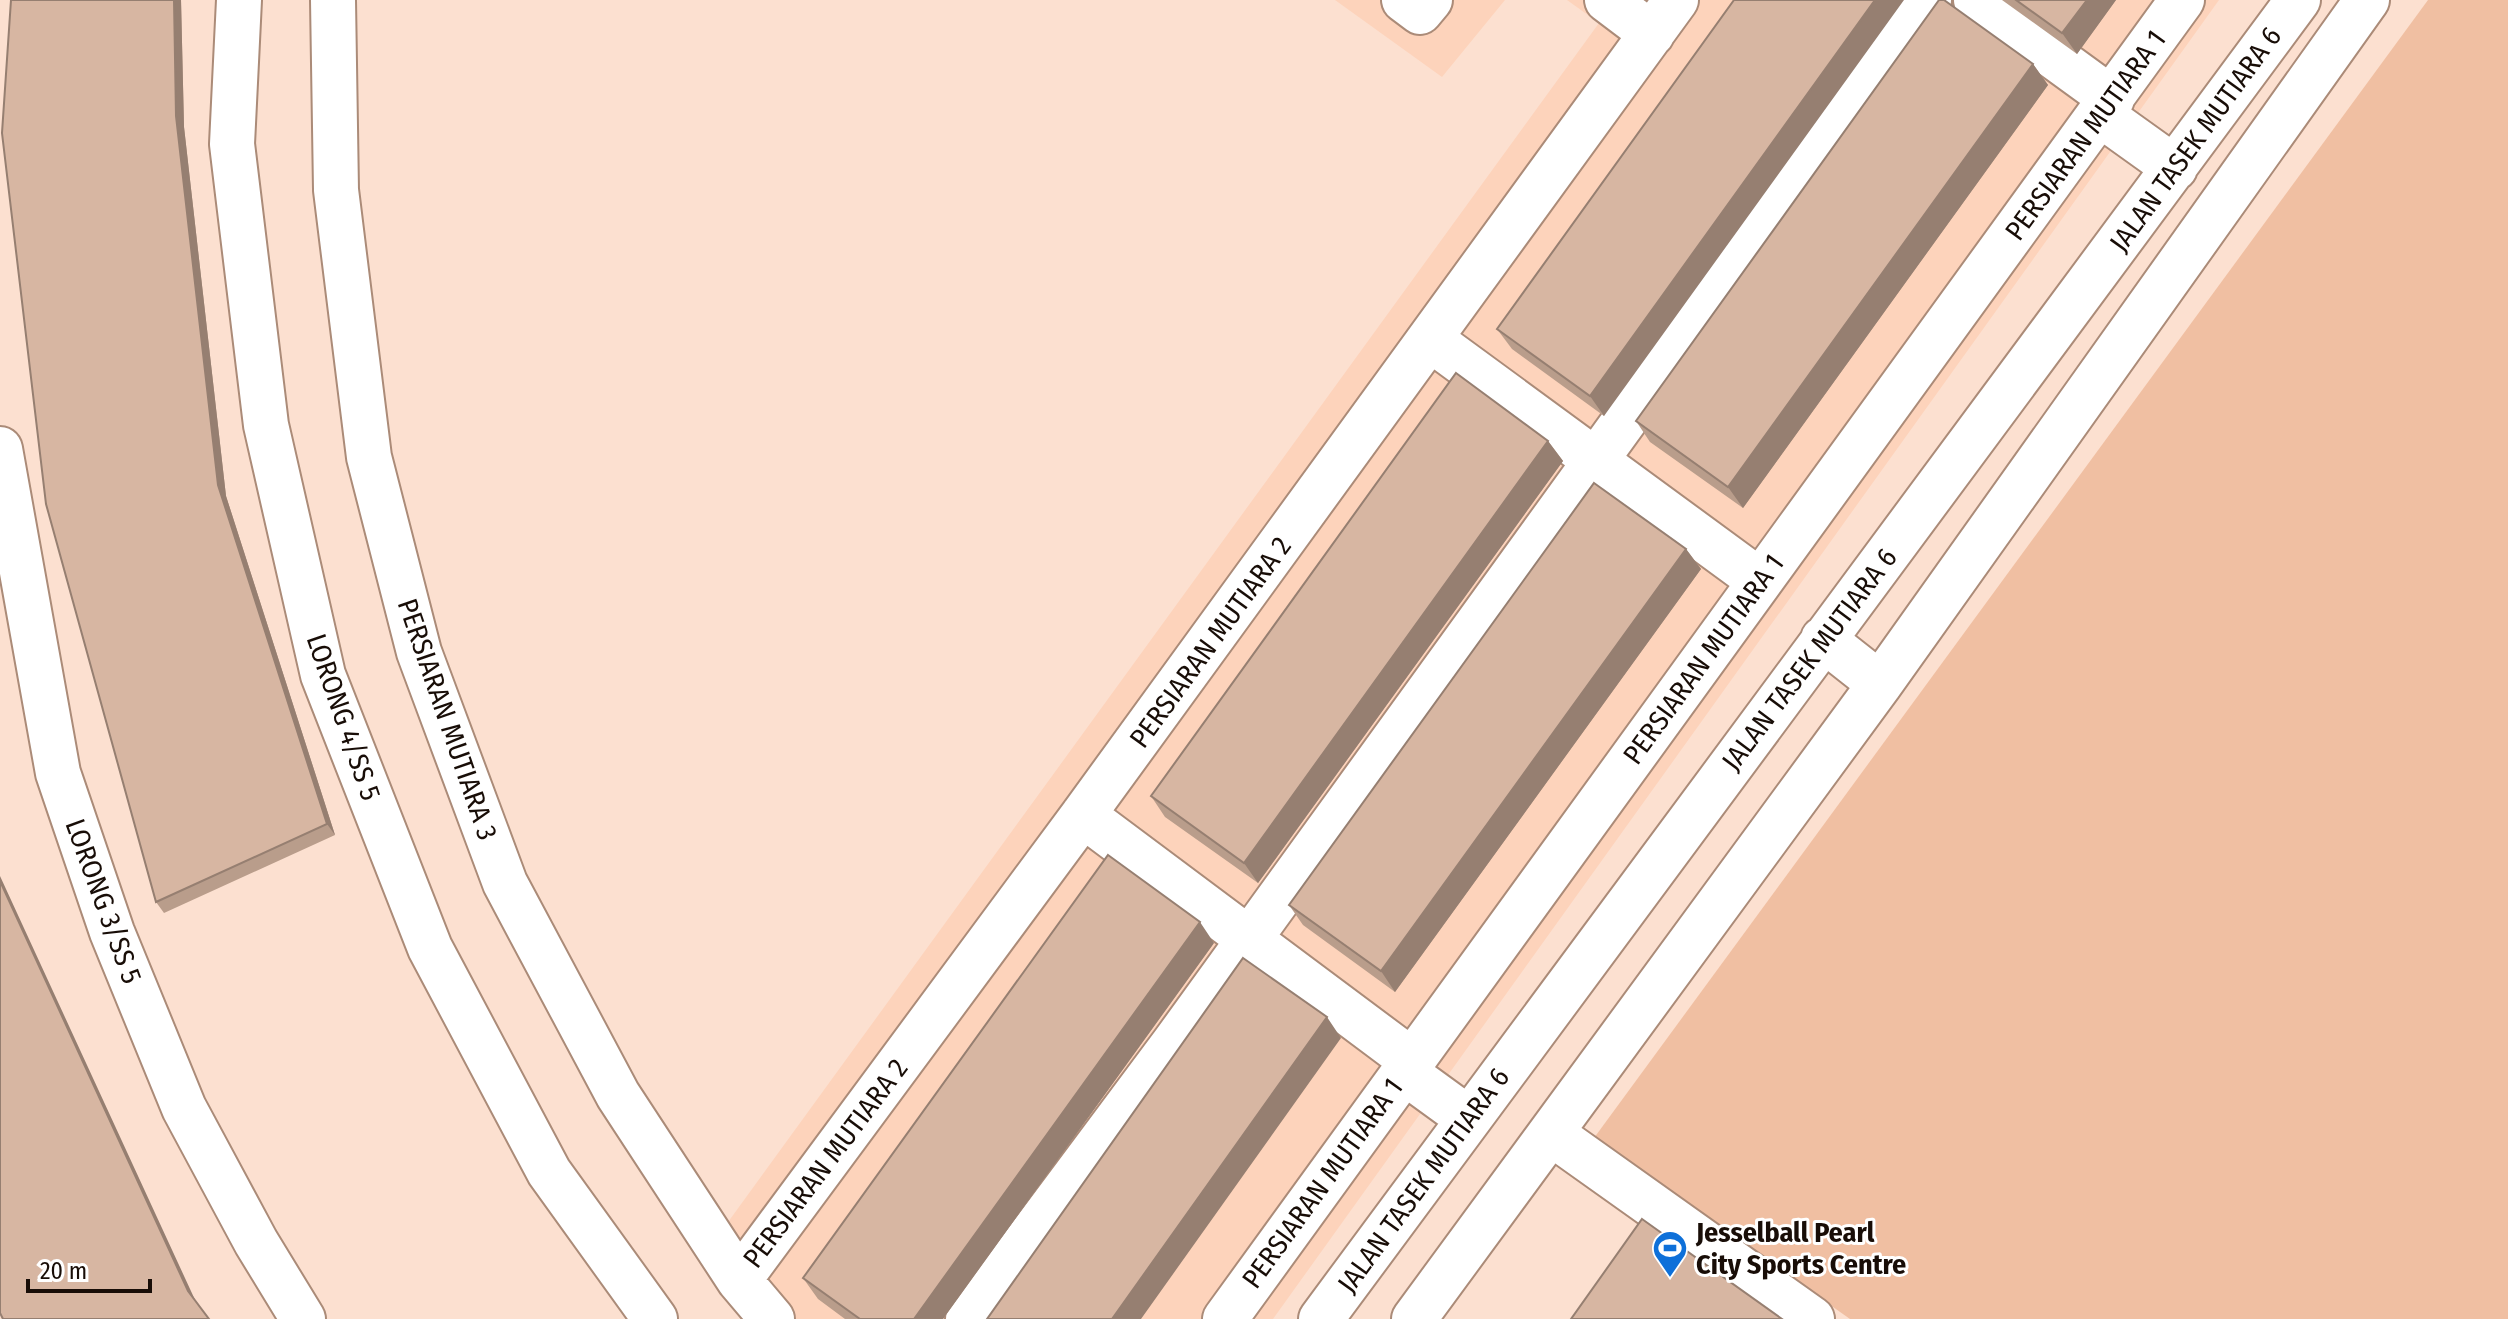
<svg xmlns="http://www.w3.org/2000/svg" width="2508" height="1319" font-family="'Fira Sans Condensed',sans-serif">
<rect width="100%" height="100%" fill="#fce0d0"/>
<!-- built -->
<path fill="#fdd3bb" d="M1335,0H1505L1442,77Z
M1567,0H2219L1273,1319H744L699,1262L1599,23Z"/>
<!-- green -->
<path fill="#f0bfa2" d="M2428,0H2508V1319H1850L1594,1138Z"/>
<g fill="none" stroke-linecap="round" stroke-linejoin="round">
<!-- minor casing -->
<g stroke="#ab8b78" stroke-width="48">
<path id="minor" d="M239,0L232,144L266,425L323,675L430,948L549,1172L655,1319
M333,0L336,190L369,457L419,652L505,883L618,1095L739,1280L772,1319
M1404,0L1420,12L1430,0
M1607,0L1652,34
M1976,0L2112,99
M2101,115L2175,168
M1430,339L1760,581
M0,449L58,773L112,932L184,1108L256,1242L303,1319
M1823,639L1880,684
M1083,815L1411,1060
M1403,1071L1469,1119
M1552,1134L1812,1319
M739,1280L1083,815L1676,0
M968,1319L1174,1043L1929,0
M1225,1319L2182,0
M1321,1319L2298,0
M1414,1319L1880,684L2367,0"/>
</g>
<!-- minor -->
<use href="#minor" stroke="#fff" stroke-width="44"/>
</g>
<!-- wall -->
<path fill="#b99d8b" d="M11,0H181L184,127L226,496L335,835L164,913L156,902Z
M1734,0L1604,416L1512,349L1497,329Z
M2002,0H2116L2077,54Z
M2033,64L2048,85L1743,508L1650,442L1636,421Z
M1548,441L1563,461L1258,883L1165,817L1151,796Z
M1686,549L1701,569L1395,992L1303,925L1289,905Z
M1214,943L943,1319H845L818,1299L803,1278Z"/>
<!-- shaded-wall -->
<path fill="#967f71" d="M174,0H181L184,127L226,496L335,835L327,824L218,485L176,116Z
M1875,0H1904L1604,416L1590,396Z
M2087,0H2116L2077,54L2062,33Z
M2033,64L2048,85L1743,508L1728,487Z
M1548,441L1563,461L1258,883L1244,863Z
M1686,549L1701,569L1395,992L1381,971Z
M0,876L196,1302L188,1291L0,881Z
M1200,922L1214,943L943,1319H914Z
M1327,1017L1341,1038L1141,1319H1112Z"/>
<!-- building -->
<path fill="#d7b6a2" stroke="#967f71" stroke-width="2" d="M11,0H174L176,116L218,485L327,824L156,902L46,504L2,133Z
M1734,0H1875L1590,396L1497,329Z
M1939,0H1944L2033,64L1728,487L1636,421Z
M2016,0H2087L2062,33Z
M1456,373L1548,441L1244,863L1151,796Z
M1594,483L1686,549L1381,971L1289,905Z
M1108,855L1200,922L914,1319H860L803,1278Z
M0,881L188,1291L209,1319H3L0,1313Z
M1243,958L1327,1017L1112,1319H987Z
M1642,1219L1782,1319H1571Z"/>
<!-- icons -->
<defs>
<g id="stadium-pin" transform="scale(1.8)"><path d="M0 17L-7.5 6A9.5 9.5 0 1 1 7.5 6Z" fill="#0e70d9" stroke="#fff"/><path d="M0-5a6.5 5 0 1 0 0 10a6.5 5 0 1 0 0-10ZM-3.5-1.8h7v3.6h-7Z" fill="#fff"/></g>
</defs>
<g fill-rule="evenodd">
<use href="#stadium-pin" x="1670" y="1248"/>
</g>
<g text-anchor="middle" stroke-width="6" stroke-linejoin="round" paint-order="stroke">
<!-- street labels -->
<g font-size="28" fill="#180d07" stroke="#fff">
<text transform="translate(2085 135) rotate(-54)" y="10">PERSIARAN MUTIARA 1</text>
<text transform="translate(2195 139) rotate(-54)" y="10">JALAN TASEK MUTIARA 6</text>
<text transform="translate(1210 642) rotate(-54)" y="10">PERSIARAN MUTIARA 2</text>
<text transform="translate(1703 659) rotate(-54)" y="10">PERSIARAN MUTIARA 1</text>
<text transform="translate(1809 659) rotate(-53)" y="10">JALAN TASEK MUTIARA 6</text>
<text transform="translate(344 717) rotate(71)" y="10">LORONG 4/SS 5</text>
<text transform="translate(448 719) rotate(71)" y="10">PERSIARAN MUTIARA 3</text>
<text transform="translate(104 901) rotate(70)" y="10">LORONG 3/SS 5</text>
<text transform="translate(825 1163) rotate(-53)" y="10">PERSIARAN MUTIARA 2</text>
<text transform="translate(1423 1180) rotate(-54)" y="10">JALAN TASEK MUTIARA 6</text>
<text transform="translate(1322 1183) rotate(-54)" y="10">PERSIARAN MUTIARA 1</text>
</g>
<!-- poi labels -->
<g font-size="28" font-weight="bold" fill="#180d07" stroke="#fff" text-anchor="start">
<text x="1696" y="1242">Jesselball Pearl<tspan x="1696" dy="32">City Sports Centre</tspan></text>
</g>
</g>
<!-- scale -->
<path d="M28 1279v12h122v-12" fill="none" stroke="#180d07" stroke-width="4"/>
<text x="40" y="1279" font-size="24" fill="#180d07" stroke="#ffffff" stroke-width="6" paint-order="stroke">20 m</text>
</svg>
